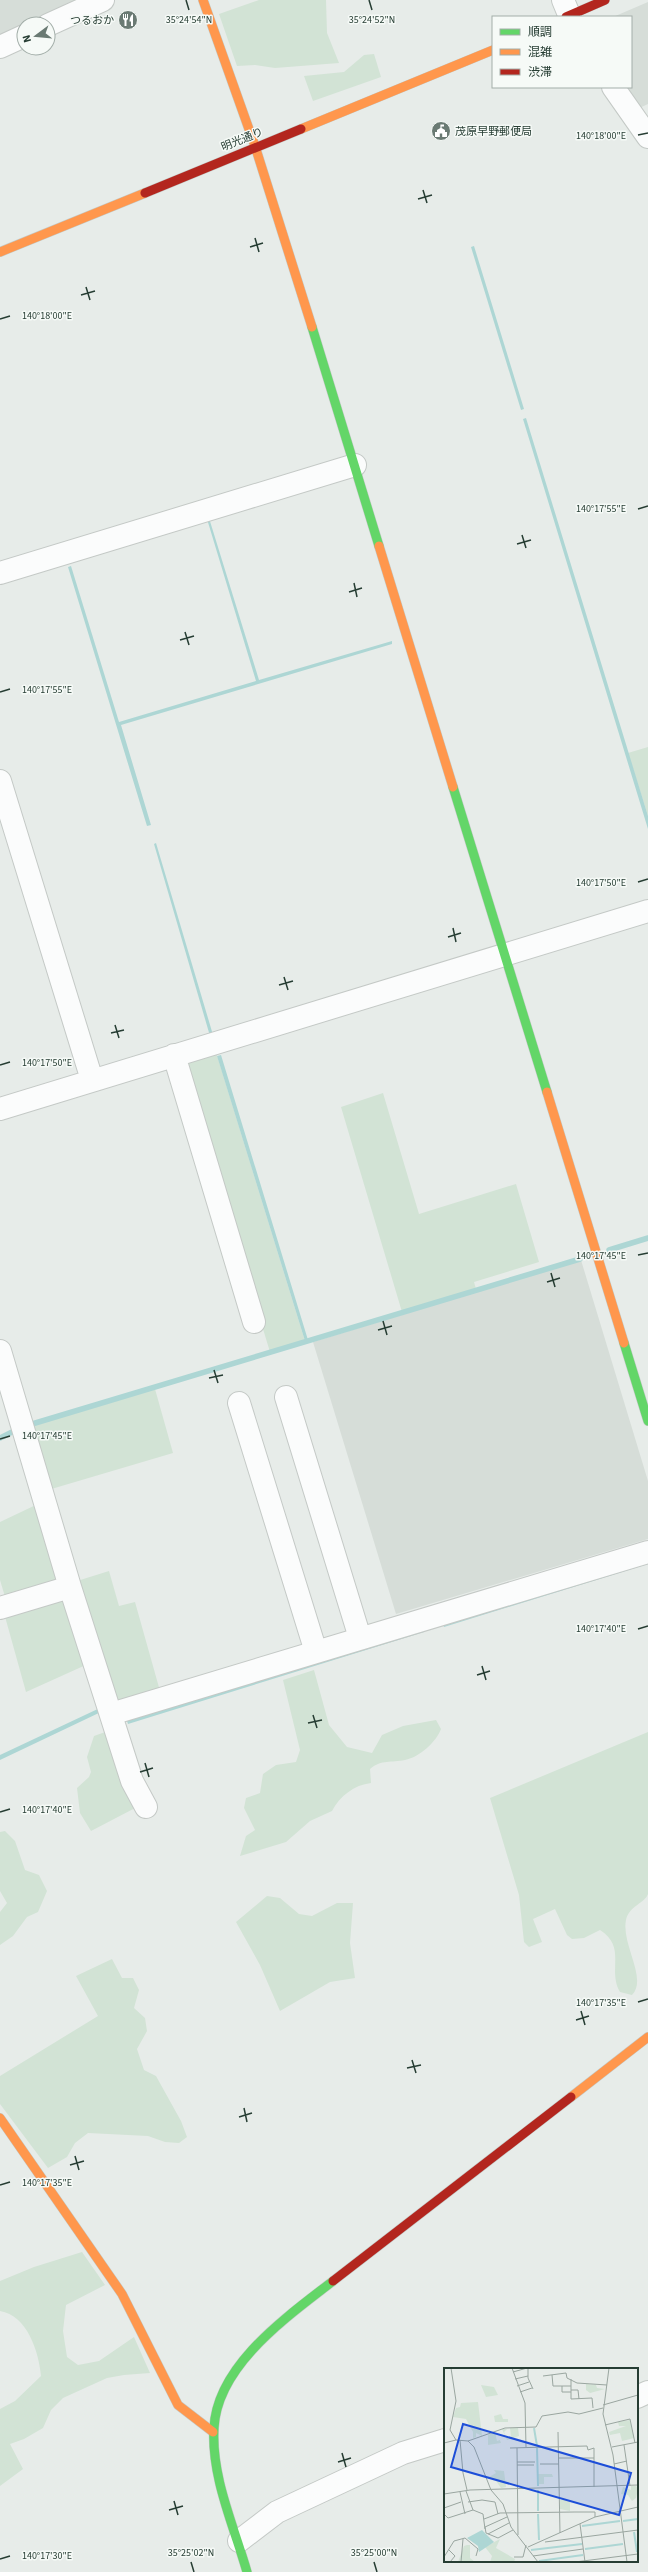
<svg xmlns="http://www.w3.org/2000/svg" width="648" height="2572" font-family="'Source Sans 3','Noto Sans JP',sans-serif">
<rect width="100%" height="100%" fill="#e7ece9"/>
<!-- built -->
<path fill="#d6ddd8" d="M0,0H86L34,24H24V29L0,40Z
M648,2V104L633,111L618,87H631V17H613Z
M581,1260L648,1481V1539L396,1614L313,1342Z"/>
<!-- green -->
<path fill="#d2e3d5" d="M259,0H326L327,33L339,63L275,68L255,65L237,66L219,14Z
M374,54L381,77L313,101L304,76L344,72L364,55Z
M648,747V816L628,753Z
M215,1049L305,1341L270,1352L181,1059Z
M383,1093L419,1214L516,1184L539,1262L474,1282L476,1289L402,1312L341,1107Z
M155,1389L173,1453L48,1490L32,1426Z
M40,1503L62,1578L6,1600L0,1580V1522Z
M109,1571L119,1606L135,1602L160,1691L116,1701L77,1581Z
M62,1596L88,1664L26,1692L4,1613Z
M314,1670L329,1725L347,1747L372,1753L382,1735L403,1726L436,1720L441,1729C436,1742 420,1757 405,1760C391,1763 382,1759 370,1769L371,1783C354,1785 340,1796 332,1811L310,1821L286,1842L240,1856L246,1836L255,1830L244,1808L246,1798L260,1793L263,1774L276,1765L296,1762L300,1750L283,1680Z
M108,1731L137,1807L91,1831L80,1813L77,1788L89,1777L91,1772L87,1757L94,1736Z
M648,1732V1894C645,1903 629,1906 626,1920C621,1944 648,1979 632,1995L620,1992C607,1970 627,1947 600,1930L584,1938L572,1939L567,1935L555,1909L533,1919L542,1942L529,1947L524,1942L519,1895L490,1798Z
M5,1831L15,1841L25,1870L39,1875L47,1891L38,1912L27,1917L13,1936L0,1945V1912L7,1903L0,1891V1832Z
M267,1896L280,1898L299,1914L312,1916L337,1903H353L350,1943L355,1978L330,1982L280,2011L260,1965L236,1922Z
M112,1959L122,1978H133L139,1990L134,2008L145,2018L147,2031L137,2049L144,2070L156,2076L181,2121L187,2137L179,2143L165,2142L148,2136L88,2133L75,2143L67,2157L48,2168L0,2104V2076L98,2016L76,1976Z
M82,2252L105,2285L66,2305L63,2331L67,2357L78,2365L99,2361L134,2337L150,2373L124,2375L107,2378L63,2398L51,2410L43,2428L24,2439L10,2444L23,2469L0,2486V2409L15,2401L41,2376C39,2352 27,2315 0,2311V2281L34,2267Z"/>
<!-- water -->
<path fill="#add6d4" d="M474,246L524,409L521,410L471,247Z
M526,418L648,816V829L523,419Z
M209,518L259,680L392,641V644L121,725L151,825L147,826L68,567L71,566L119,722L256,681L207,519Z
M156,843L213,1035L210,1036L154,844Z
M221,1055L308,1340L305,1341L217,1056Z
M648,1562V1564L444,1627L443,1624Z
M424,1629V1632L128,1724L127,1721Z
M102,1707L103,1711L0,1760V1755Z"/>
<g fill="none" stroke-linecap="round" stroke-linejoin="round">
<!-- stream -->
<path stroke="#add6d4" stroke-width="5.5" d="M609,1250L648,1238
M32,1424L580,1259
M0,1438L12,1432"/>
<!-- street casing -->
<g stroke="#c4c9c6" stroke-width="24">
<path id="street" d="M563,0L570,17
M48,25L103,0
M0,47L24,36
M613,87L648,137
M0,573L355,465
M0,781L92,1080
M174,1055L254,1322
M0,1109L648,911
M0,1351L70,1587L132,1781L146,1807
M286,1397L360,1638
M239,1403L316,1652
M0,1608L70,1587
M111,1714L648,1552
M637,2397L648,2392
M239,2541L277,2512L403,2453L445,2440"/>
</g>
<!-- fast casing -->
<g stroke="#c3c9c6" stroke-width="10">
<path id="fast" d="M312,327L379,546
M453,787L547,1092
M624,1343L648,1421
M247,2572C234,2526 211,2477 214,2428C217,2365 288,2316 333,2281"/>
</g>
<!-- slow casing -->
<g stroke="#c3c9c6" stroke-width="10">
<path id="slow" d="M203,0L255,146L312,327
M301,129L493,50
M0,252L145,193
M379,546L453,787
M547,1092L624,1343
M571,2097L648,2037
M0,2118L122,2294L178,2405L213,2432"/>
</g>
<!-- jam casing -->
<g stroke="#c3c9c6" stroke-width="10">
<path id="jam" d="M566,17L605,0
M145,193L301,129
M333,2281L571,2097"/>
</g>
<!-- street -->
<use href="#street" stroke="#fbfcfc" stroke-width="22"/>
<!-- fast -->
<use href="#fast" stroke="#63d668" stroke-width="9"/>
<!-- slow -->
<use href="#slow" stroke="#ff974d" stroke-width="9"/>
<!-- jam -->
<use href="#jam" stroke="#b3261e" stroke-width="9"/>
</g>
<!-- ticks -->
<path fill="none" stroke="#263d33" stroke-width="1.5" d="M186,0L189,10M369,0L372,10M638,135L648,133M423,190L427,203M418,199L432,195M255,238L259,252M250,247L263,243M86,287L90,300M81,295L95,291M0,319L10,316M638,509L648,506M522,535L526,548M517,544L531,540M354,583L357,597M349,592L362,588M185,632L189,645M180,640L194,636M0,692L10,689M638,882L648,879M453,928L456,942M448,937L461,933M284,977L288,990M279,985L293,981M115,1025L119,1038M111,1033L124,1030M0,1065L10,1062M638,1255L648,1253M551,1273L555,1287M547,1282L560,1278M383,1321L387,1335M378,1330L392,1326M214,1370L218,1383M209,1378L223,1375M0,1439L10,1436M638,1629L648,1626M482,1666L486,1680M477,1675L490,1671M313,1715L317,1728M308,1723L322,1720M145,1763L149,1777M140,1772L153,1768M0,1812L10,1809M638,2002L648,1999M581,2011L585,2025M576,2020L589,2016M412,2060L416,2073M407,2068L421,2065M244,2108L247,2122M239,2117L252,2113M75,2156L79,2170M70,2165L84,2161M0,2185L10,2182M342,2453L346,2467M338,2462L351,2458M174,2501L178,2515M169,2510L183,2506M0,2559L10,2556M191,2562L194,2572M374,2562L377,2572"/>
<!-- icons -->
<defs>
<g id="restaurant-disc" transform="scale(1)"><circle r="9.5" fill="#6a7a73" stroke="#f6faf7"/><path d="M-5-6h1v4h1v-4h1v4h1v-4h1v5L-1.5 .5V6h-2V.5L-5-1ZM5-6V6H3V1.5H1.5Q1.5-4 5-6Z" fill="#fff"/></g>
<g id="civic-disc" transform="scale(1)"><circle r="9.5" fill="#6a7a73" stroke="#f6faf7"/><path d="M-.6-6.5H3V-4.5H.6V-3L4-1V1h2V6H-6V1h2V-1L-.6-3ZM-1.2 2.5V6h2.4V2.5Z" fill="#fff"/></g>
</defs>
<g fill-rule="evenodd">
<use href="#restaurant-disc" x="128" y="20"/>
<use href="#civic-disc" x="441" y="131"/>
</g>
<g text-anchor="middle" stroke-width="3" stroke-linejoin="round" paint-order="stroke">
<!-- poi labels -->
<g font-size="11" fill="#263d33" stroke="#f6faf7" text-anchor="end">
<text x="114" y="24">つるおか</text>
<text x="455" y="135" text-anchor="start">茂原早野郵便局</text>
</g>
<!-- street labels -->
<g font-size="11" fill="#263d33" stroke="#f6faf7">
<text transform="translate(242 139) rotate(-22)" y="4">明光通り</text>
</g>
</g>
<!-- overview -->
<g transform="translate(444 2368)">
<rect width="194" height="194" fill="#e7ece9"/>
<path d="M142,16L152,17L153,20L161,21L146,25L142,22ZM37,17L50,19L54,27L42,29ZM34,34L38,68L32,65V69L29,70V64L22,51L9,49L12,40L16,39L17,35ZM57,46L59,51H64V54H51L50,48ZM186,52L190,70L178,73L176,65L166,67L165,64L182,58H175L174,54ZM66,60H74L75,68L63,72L58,61H63L60,64L62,69H67ZM51,64L53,73L56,72L57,75L44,77V67ZM50,102L60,103L62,119L57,120L50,110L45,109L52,105ZM94,106H108L109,109H100V116H95ZM187,118H192L194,121L192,130L188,133L184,127L177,126L179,119L187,122ZM116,132H126V143L116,141ZM56,171L52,180L71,191L70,194H46L48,188L41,179ZM23,177H26V190L31,194H14L20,178Z" fill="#d2e3d5"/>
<path d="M38,162L50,174L35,184L34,178L23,170Z" fill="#add6d4"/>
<path fill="none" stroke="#add6d4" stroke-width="2" d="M90,60L93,78M93,80L94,118M94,122V143M94,146L95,172M179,153L194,151M138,158L176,153M190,164L193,184M141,181L179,176M87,182L138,176M95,193L139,187"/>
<path fill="none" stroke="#9aa6a0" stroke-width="1" d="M7,0L12,33L6,62L12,72M68,0L81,35L82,79M84,0V10L89,21M165,0L159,46L169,87L183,194M69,4L83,0M108,7L109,18H127M99,8L122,5L123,10L133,15L163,17M71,11L84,8M127,11V31L148,30L149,40M73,18L85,14M118,18V24H127M127,22H134L135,31M76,24L88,20M159,37L194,27M161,57L186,51L191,75M114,64L116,165M16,72L19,105L23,122M24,73L30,79L47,122L59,136L67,159L94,194M0,75L12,72L24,73L61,60L92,59L98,48L124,44L135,46L159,40M180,77L186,118M168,79L194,74M66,80L143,78L144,82L150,80V119M73,80L74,167M115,90H150M73,94H91M96,96H115M170,96L183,93M73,97H90M22,123L29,142L39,146L41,161M16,124L21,146M0,126L26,122L194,117M24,134L38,132L51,134L54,146M0,140L17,134M0,146L4,150L29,142M63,149L41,159L42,165L54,170L69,162M40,151L56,145L131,144H151V149M136,156L141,194M44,166L65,155M101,174L194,162M84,179L151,149L194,139M5,182L11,188L6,194M89,188L139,181M0,189L10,173L21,170L34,181L32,188M70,189H79L82,177M17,194L19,171M131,194L194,186"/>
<path fill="#1d4ed8" fill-opacity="0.15" stroke="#1d4ed8" stroke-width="2" d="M19,56L187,105L175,147L7,99Z"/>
<rect width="194" height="194" fill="none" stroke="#263d33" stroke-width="2"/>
</g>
<g font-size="10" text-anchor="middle" fill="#263d33" stroke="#f6faf7" stroke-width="3" stroke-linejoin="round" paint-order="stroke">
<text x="189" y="23">35°24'54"N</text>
<text x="372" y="23">35°24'52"N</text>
<text x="601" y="139">140°18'00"E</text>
<text x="47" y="319">140°18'00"E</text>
<text x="601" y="512">140°17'55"E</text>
<text x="47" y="693">140°17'55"E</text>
<text x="601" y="886">140°17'50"E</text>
<text x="47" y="1066">140°17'50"E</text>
<text x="601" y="1259">140°17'45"E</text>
<text x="47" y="1439">140°17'45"E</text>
<text x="601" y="1632">140°17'40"E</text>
<text x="47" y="1813">140°17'40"E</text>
<text x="601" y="2006">140°17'35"E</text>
<text x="47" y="2186">140°17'35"E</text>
<text x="191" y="2556">35°25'02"N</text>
<text x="374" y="2556">35°25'00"N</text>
<text x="47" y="2559">140°17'30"E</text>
</g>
<!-- legend -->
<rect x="492" y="16" width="140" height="72" fill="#f6faf7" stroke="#a3aea9"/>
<rect x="500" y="29" width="20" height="6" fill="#63d668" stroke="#a3aea9"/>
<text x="528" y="36" font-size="12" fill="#263d33">順調</text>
<rect x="500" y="49" width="20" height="6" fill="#ff974d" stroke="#a3aea9"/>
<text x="528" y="56" font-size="12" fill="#263d33">混雑</text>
<rect x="500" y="69" width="20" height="6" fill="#b3261e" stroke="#a3aea9"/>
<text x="528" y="76" font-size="12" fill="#263d33">渋滞</text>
<!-- north arrow -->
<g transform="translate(36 36) rotate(254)"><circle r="19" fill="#f6faf7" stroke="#a3aea9"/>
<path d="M0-3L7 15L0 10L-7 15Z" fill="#6a7a73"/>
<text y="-6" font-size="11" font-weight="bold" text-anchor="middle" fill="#263d33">N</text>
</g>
</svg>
